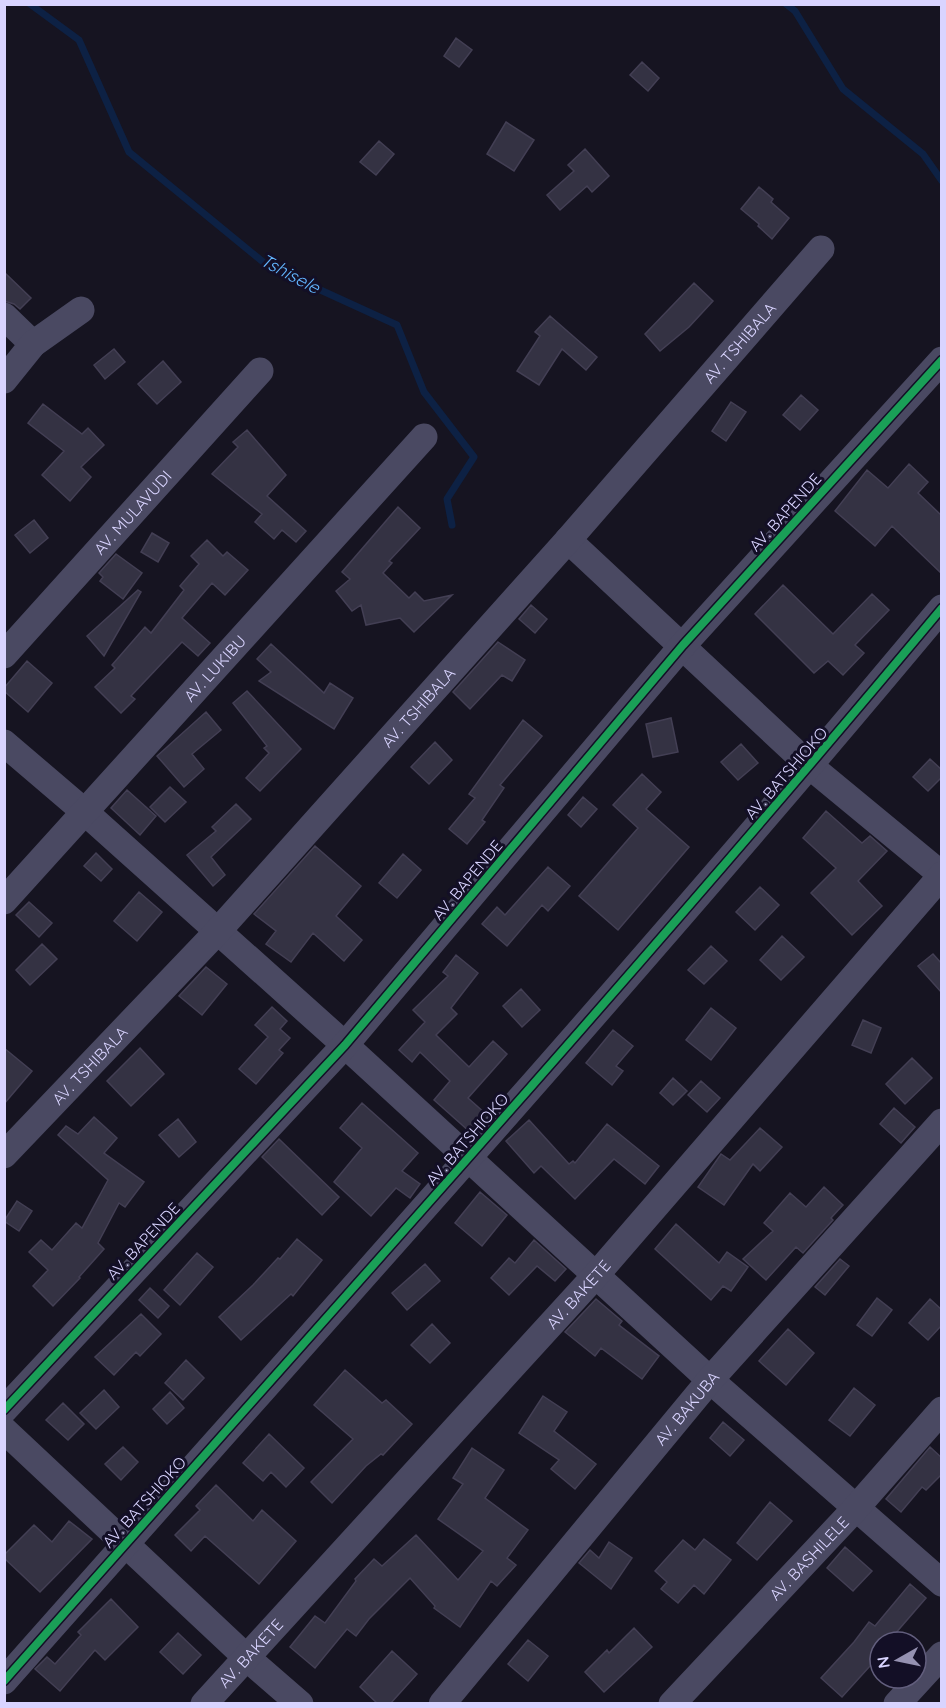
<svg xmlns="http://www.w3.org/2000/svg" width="946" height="1708" font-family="Quicksand,sans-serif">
<rect width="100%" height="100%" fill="#161421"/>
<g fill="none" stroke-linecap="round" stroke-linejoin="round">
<!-- stream -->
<path stroke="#0d2144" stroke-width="7" d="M30,4L79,40L129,152L268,266L397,325L424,392L474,457L447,499L452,525
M786,4L795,11L843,89L923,154L942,181"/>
</g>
<!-- building -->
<path fill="#343243" stroke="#433f54" stroke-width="1.5" d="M456,38L472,50L459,67L444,56Z
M642,62L659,78L648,91L630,75Z
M506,122L534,140L514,171L487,154Z
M379,141L394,154L376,175L360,162Z
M585,149L609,176L592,192L587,186L560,210L547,195L574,171L568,165Z
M759,187L773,199L771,202L789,218L772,239L758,226L759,224L741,209Z
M4,272L31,298L20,309L14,304L4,301Z
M694,283L713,301L689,327L660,351L645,334Z
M550,316L597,357L586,370L562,349L539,385L517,371L540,336L535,332Z
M114,349L125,362L105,379L94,365Z
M163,361L181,382L157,404L138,384Z
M801,395L818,410L800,430L783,415Z
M731,402L746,412L726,441L712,431Z
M43,404L82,434L88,428L104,445L81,467L91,477L70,501L42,475L64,451L28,423Z
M247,430L286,475L267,496L306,531L296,542L282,530L274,539L255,522L262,514L212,474L238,447L233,442Z
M909,464L928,482L918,493L942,516V574L892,526L875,546L835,511L867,470L888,488Z
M398,507L420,528L389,561L392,563L383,573L409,598L415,592L424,601L452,595L414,632L400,618L366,625L361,605L352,611L336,591L350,579L342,572Z
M34,520L48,538L30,553L15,535Z
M152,533L169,543L158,562L141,552Z
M207,540L223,556L227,552L248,570L225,595L212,583L182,618L210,643L198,656L182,642L131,696L135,699L121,713L95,687L115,668L112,665L145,627L151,633L184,590L180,586L199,564L191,556Z
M116,554L142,573L123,599L100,581L103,577L99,573Z
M783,585L833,634L872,594L889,610L855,645L864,653L843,675L828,661L814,673L755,614Z
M138,590L141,592L104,656L87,636Z
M531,605L547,619L535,633L519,619Z
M498,642L525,660L512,681L502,675L470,709L453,692Z
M271,644L324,693L330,683L353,698L334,729L259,681L271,672L257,659Z
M27,661L52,683L28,712L4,691V688Z
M247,691L301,749L260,791L246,778L269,753L264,748L267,746L233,703Z
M206,712L221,730L192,754L204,769L184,787L157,756Z
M671,718L678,752L653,757L646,724Z
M523,720L542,736L500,785L504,788L482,820L485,822L467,844L449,829L475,798L469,794Z
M435,742L452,760L429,784L411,767Z
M741,744L758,763L738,780L721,762Z
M930,759L942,770V777L928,791L913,777Z
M642,774L661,792L646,809L689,847L618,930L579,896L638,828L613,805Z
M170,787L186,802L165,822L150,807Z
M127,790L156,816L140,835L111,808Z
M583,797L597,809L581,827L568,815Z
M236,804L251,819L211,857L225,875L213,886L187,855L216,831L212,827Z
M826,811L862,843L870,836L887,851L858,881L882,906L852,935L811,893L836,868L803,838Z
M315,846L361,886L336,916L362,940L344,961L313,933L291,962L266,944L276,931L254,914Z
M96,853L112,869L101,881L84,866Z
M403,854L421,870L397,898L379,883Z
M548,867L570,886L548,911L542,905L507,946L482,924L497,907L505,915Z
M760,887L779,905L755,930L736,912Z
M139,892L162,912L137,941L114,921Z
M29,902L52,923L39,937L16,915Z
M782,936L804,957L781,980L760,960Z
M42,944L57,959L30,985L16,970Z
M711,946L727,961L704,984L688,970Z
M933,954L942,964V993L918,966Z
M456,955L478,973L451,1008L457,1014L436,1035L469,1067L493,1041L507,1054L468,1098L486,1114L470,1132L434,1100L450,1081L420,1052L412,1062L399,1050L425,1022L413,1010L448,976L443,972Z
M206,967L227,984L202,1015L179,996Z
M521,989L540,1010L522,1027L503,1006Z
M272,1007L287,1021L280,1029L290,1038L279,1050L283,1053L256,1084L239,1069L268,1037L255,1025Z
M711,1008L736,1028L711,1060L686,1040Z
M863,1020L881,1028L871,1053L852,1045Z
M613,1030L633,1046L616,1066L623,1071L612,1085L586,1063Z
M4,1048L32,1071L4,1104Z
M140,1048L164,1074L131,1106L107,1081Z
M912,1058L932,1078L905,1104L886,1084Z
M673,1078L687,1091L673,1105L660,1093Z
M701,1081L720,1098L707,1112L688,1095Z
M362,1103L418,1153L402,1171L420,1184L410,1198L396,1188L371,1216L334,1182L362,1148L340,1128Z
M894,1108L915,1127L901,1143L880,1124Z
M94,1117L117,1138L104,1153L144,1182L125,1207L119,1203L98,1243L104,1249L79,1277L80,1278L53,1306L33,1286L48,1270L29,1252L41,1240L52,1250L76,1223L82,1228L108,1180L58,1135L66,1126L78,1134Z
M178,1119L196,1142L179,1157L159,1135Z
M529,1120L569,1164L573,1161L575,1163L607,1124L659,1166L645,1184L614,1159L575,1199L541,1166L534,1173L506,1141Z
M760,1128L782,1147L760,1171L753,1164L724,1205L698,1187L721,1154L730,1160Z
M279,1139L339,1197L322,1215L262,1157Z
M824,1187L843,1205L831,1218L833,1220L803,1253L796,1247L766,1280L743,1259L773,1231L764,1223L790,1193L806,1207Z
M480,1192L507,1215L482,1246L455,1223Z
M17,1201L32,1211L19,1231L4,1221Z
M676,1224L719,1263L727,1252L748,1267L731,1291L723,1286L711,1300L655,1249Z
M297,1239L322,1260L293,1296L291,1294L241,1340L219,1317L253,1285L278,1258L280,1259Z
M534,1240L566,1269L555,1281L537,1266L509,1295L491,1278L509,1258L515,1263Z
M197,1253L213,1267L180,1305L164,1290Z
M840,1259L849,1266L825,1295L815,1287Z
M425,1264L440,1281L407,1310L392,1293Z
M150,1288L169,1306L158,1318L139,1300Z
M877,1298L892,1310L872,1336L857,1325Z
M596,1299L622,1321L619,1325L659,1356L642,1379L601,1348L595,1356L565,1332Z
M930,1299L942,1310V1325L928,1340L909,1323Z
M141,1314L161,1334L140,1356L136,1352L114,1375L95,1357Z
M432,1324L450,1343L430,1363L411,1345Z
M788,1329L814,1353L786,1385L759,1361Z
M186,1360L204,1378L183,1400L165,1383Z
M345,1370L382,1403L386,1400L412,1424L383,1455L381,1454L366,1466L332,1503L311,1482L353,1439L314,1405Z
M854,1388L875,1405L850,1436L829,1420Z
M104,1390L119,1407L96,1429L80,1413Z
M170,1392L184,1408L167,1424L153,1409Z
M543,1396L567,1412L554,1431L596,1464L575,1489L551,1469L559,1460L519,1433Z
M63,1403L84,1424L68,1440L46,1420Z
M723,1422L744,1440L730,1456L710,1438Z
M269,1434L304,1468L286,1487L271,1472L263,1481L243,1463Z
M123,1447L138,1462L121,1480L105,1464Z
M930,1447L942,1458V1474L926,1490L922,1487L901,1512L886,1499Z
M472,1448L504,1470L485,1498L528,1530L507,1558L516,1565L497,1586L491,1581L460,1627L434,1608L435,1606L410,1578L369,1619L356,1636L347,1629L315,1668L290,1647L315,1616L325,1623L356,1581L355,1579L374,1559L382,1566L416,1535L458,1580L483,1551L438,1519L463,1484L453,1478Z
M216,1485L253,1521L262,1510L296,1541L259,1584L205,1536L191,1551L175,1535L200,1510L196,1506Z
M770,1502L792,1521L757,1560L737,1543Z
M69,1521L92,1539L40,1592L4,1558V1555L34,1525L52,1542Z
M704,1539L731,1560L704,1594L694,1585L678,1603L661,1589L667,1582L655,1571L683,1540L695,1550Z
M609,1542L632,1558L611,1589L579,1563L590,1550L599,1558Z
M845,1547L872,1571L853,1591L827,1568Z
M910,1584L926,1598L888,1642H880V1655L842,1697L821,1678L854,1642L869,1622L875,1626Z
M111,1599L138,1627L105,1660L95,1650L60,1691L35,1669L47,1657L55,1664L81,1635L78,1632Z
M634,1628L652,1647L604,1692L585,1672L607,1650L609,1653Z
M178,1633L201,1655L183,1674L160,1652Z
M528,1640L548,1656L528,1681L508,1664Z
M392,1651L417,1674L390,1704H378L360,1687Z"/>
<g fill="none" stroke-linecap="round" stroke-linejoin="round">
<!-- minor -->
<g stroke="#4a4962" stroke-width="27">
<path d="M4,316L33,344"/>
<path d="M4,380L33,344L81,310"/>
<path d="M568,540L810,766L942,875"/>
<path id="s1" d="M4,655L260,371"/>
<path d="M4,743L86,813L345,1045L710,1380L942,1583"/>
<path id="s2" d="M4,901L424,437"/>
<path id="s3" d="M4,1155L217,932L568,540L821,249"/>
<path d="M4,1410L345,1045L683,645L942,360"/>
<path d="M4,1430L247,1658L300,1704"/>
<path d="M4,1681C319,1325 638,973 942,608"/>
<path id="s4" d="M204,1704L596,1275L942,875"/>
<path id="s5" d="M442,1704L710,1380L942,1122"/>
<path id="s6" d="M672,1704L855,1509L942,1410"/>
<path d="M897,1704L942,1655"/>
</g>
<!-- cycleway casing -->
<g stroke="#130f26" stroke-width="11">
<path id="cycleway" d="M4,1410L345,1045L683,645L942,360
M4,1681C319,1325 638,973 942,608"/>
</g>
<!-- cycleway -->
<use href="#cycleway" stroke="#1a9f57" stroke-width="8"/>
</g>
<g text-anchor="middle" stroke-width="6" stroke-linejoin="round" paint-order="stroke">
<!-- street labels -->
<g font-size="16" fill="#d9d4ff" stroke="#130f26">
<text dy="6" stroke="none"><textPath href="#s3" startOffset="1096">AV. TSHIBALA</textPath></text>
<text transform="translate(785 512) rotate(-48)" y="6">AV. BAPENDE</text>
<text dy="6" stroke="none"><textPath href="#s1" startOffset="192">AV. MULAVUDI</textPath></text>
<text dy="6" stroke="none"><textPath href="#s2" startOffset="314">AV. LUKIBU</textPath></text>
<text dy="6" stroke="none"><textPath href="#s3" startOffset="610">AV. TSHIBALA</textPath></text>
<text transform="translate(786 773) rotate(-49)" y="6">AV. BATSHIOKO</text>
<text transform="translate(467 880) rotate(-50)" y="6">AV. BAPENDE</text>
<text dy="6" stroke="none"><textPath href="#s3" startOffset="124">AV. TSHIBALA</textPath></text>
<text transform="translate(467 1139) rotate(-49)" y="6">AV. BATSHIOKO</text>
<text transform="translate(143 1241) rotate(-47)" y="6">AV. BAPENDE</text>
<text dy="6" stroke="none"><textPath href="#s4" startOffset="555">AV. BAKETE</textPath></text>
<text dy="6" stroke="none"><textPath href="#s5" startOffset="384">AV. BAKUBA</textPath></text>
<text transform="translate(144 1502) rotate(-48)" y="6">AV. BATSHIOKO</text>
<text dy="6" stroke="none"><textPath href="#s6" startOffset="200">AV. BASHILELE</textPath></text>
<text dy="6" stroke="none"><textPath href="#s4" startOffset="69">AV. BAKETE</textPath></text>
</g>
<!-- water labels -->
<g font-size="18" font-style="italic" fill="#62b6ff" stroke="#130f26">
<text transform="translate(290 274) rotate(28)" y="6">Tshisele</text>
</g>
</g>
<!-- border -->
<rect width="946" height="1708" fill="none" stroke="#d9d4ff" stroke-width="12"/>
<!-- north arrow -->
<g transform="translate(898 1660) rotate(261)"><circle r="28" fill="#130f26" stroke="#625e7d" stroke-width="1.5"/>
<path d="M0-4.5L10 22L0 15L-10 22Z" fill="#9591b1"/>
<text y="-9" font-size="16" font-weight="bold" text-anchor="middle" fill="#d9d4ff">N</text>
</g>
</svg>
